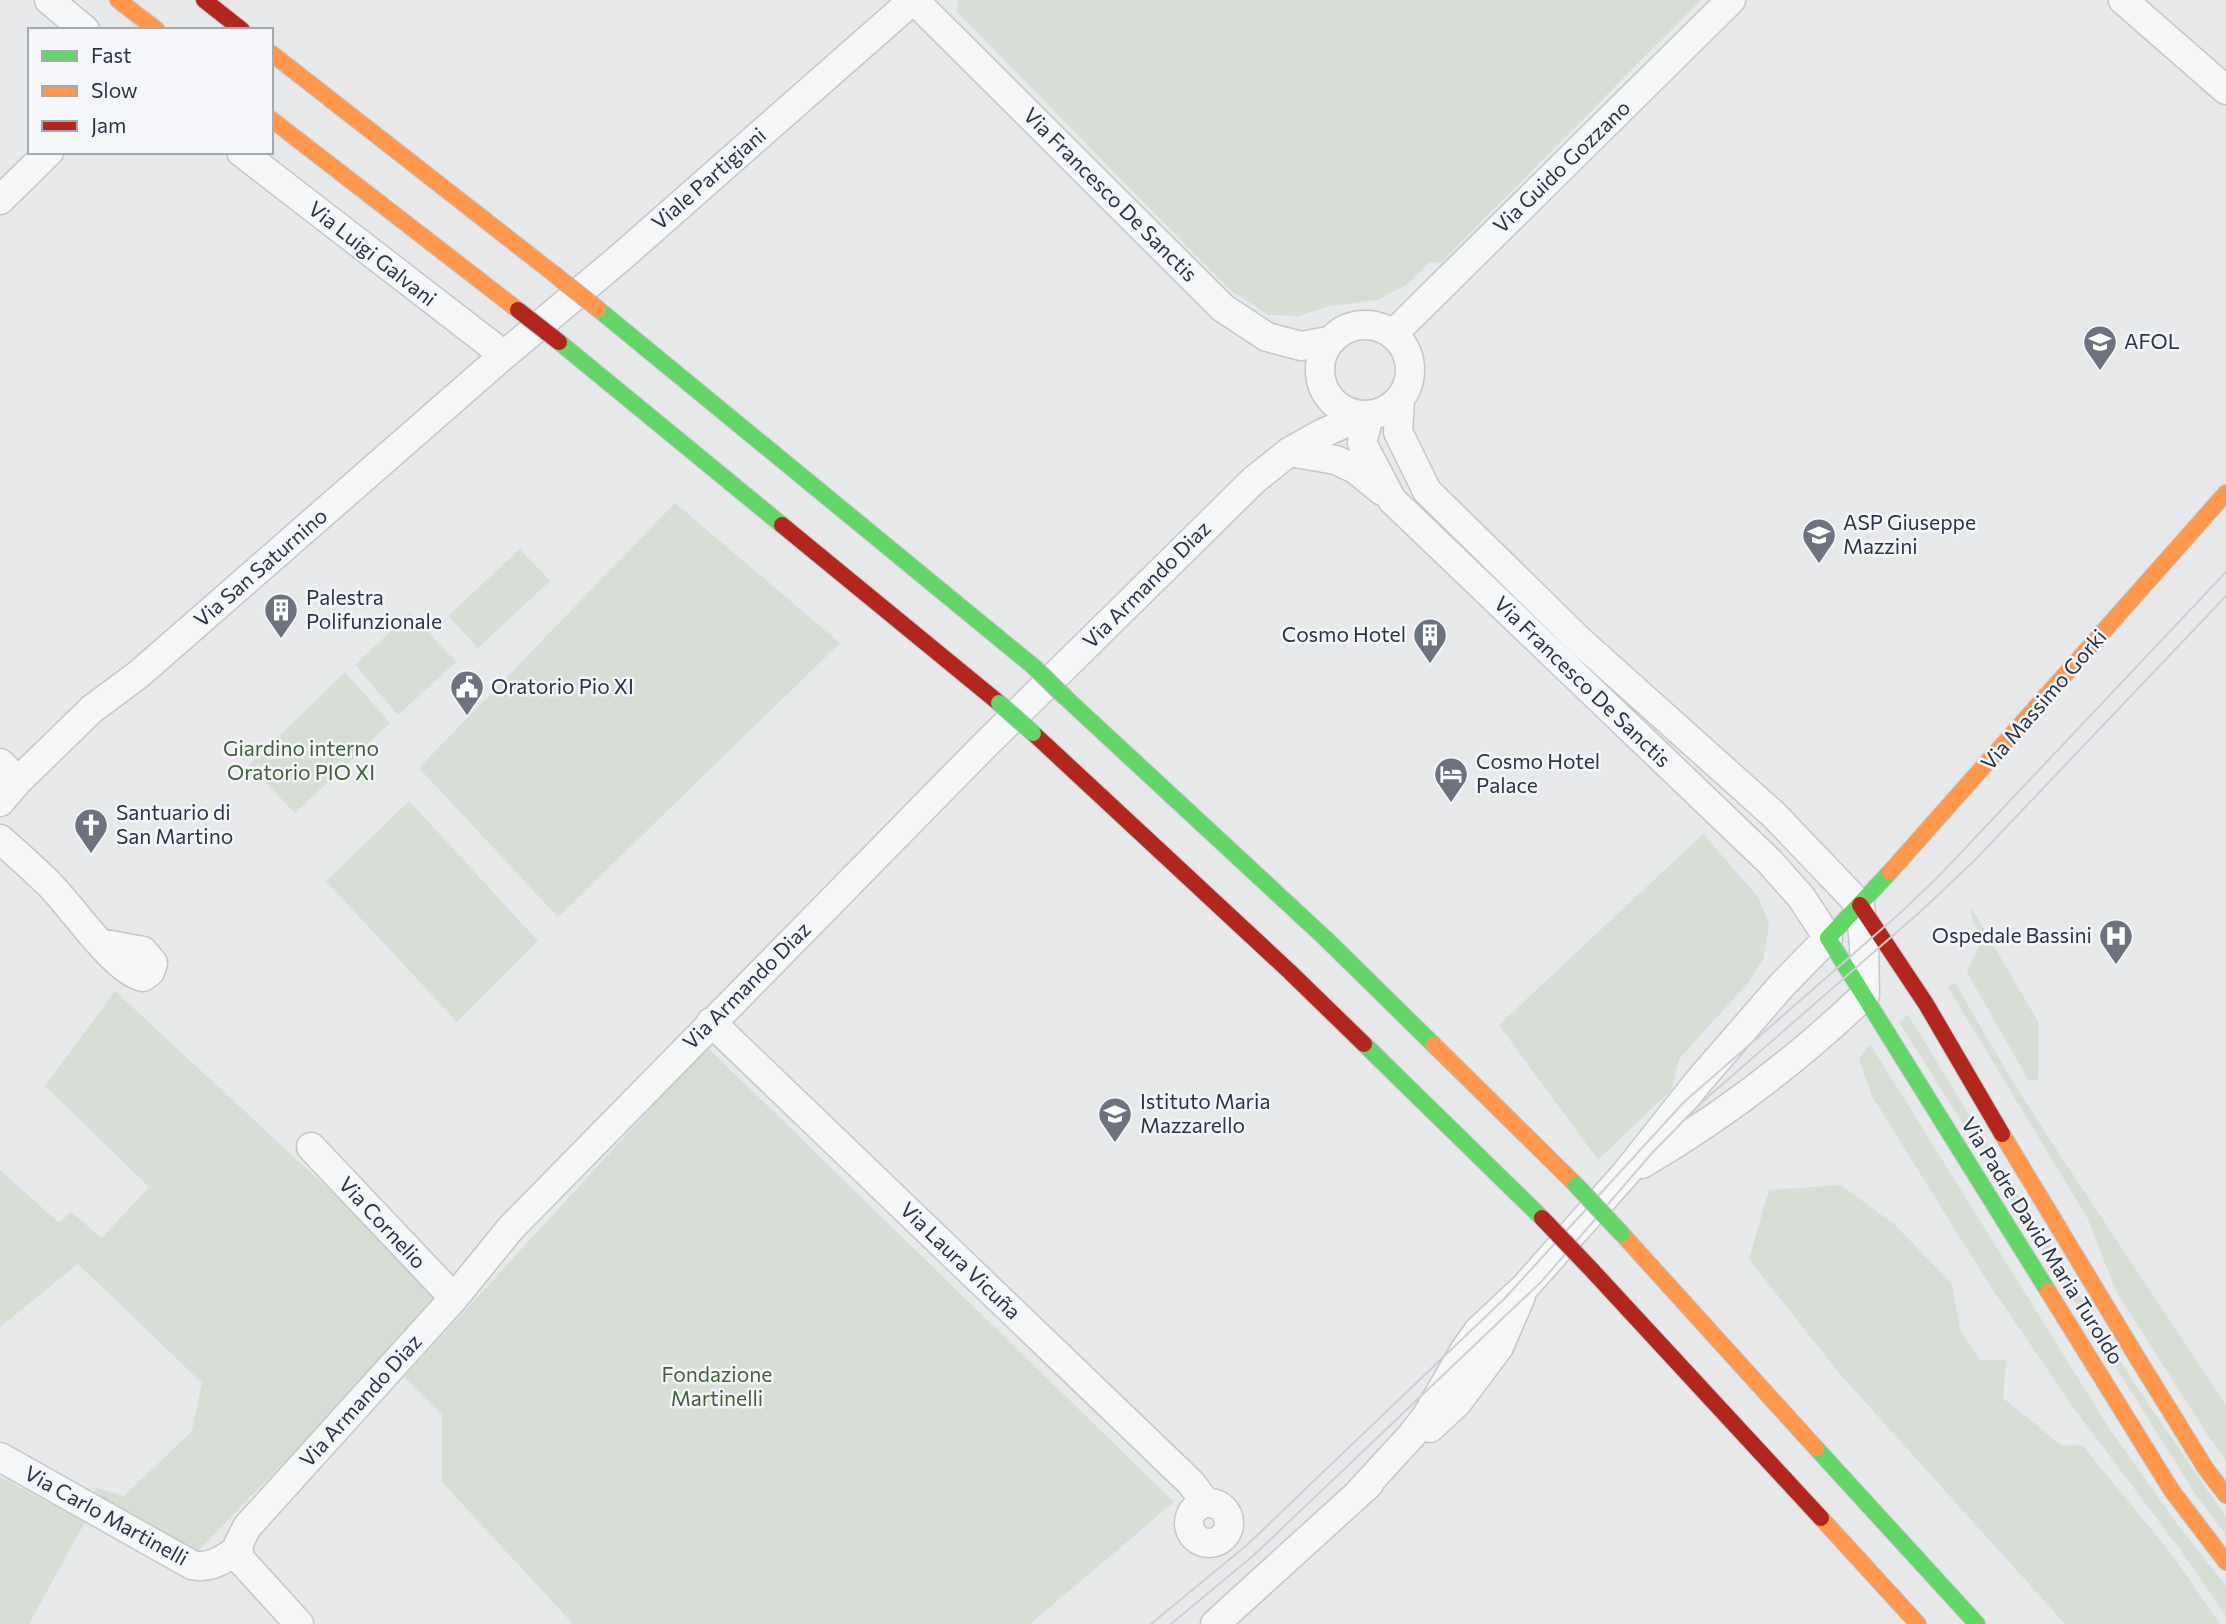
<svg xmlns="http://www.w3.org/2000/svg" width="2226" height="1624" font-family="Commissioner,sans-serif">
<rect width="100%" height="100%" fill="#e6e8ea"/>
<!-- green -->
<path fill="#d6ded6" d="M958,0H1701L1440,263L1430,262L1406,285L1378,300L1329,306L1299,316L1269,315L1230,290L957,12Z
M675,503L840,643L558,917L419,768Z
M520,549L550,581L478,648L448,616Z
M410,613L456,662L398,715L355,665Z
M345,672L390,723L295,813L249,765Z
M409,801L538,941L457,1022L326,881Z
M1703,834L1759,898L1769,925L1763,960L1746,985L1679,1059L1672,1089L1598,1160L1499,1025Z
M1972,909L2039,1023L2038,1080L2029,1081L1969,976L1967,970C1982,944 1982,940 1970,912Z
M1955,983L2010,1077L2054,1146L2226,1405V1461L2209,1437L2116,1291L2087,1217L1947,986Z
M115,991L445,1297L197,1552L90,1497L97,1488L124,1496L192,1431L202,1383L78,1264L0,1327V1170L59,1223L71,1212L102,1238L149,1187L45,1086Z
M1908,1015L2133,1381L2205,1487L2226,1516V1535L2198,1498L1899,1022Z
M1870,1044L2111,1431L2178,1525L2226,1586V1616L2179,1548L2073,1407L1987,1281L1872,1096L1859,1059Z
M707,1047L1174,1502L1030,1624H573L442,1482V1415L404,1377Z
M1841,1185L1895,1225L1952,1284L1960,1330L1980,1360H2006L2003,1398L2062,1446L2082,1445L2173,1556L2220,1624H2065L1838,1372L1749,1259L1769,1190Z
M0,1477L85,1522L29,1624H0Z"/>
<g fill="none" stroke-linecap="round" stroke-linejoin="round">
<!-- street casing -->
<g stroke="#c4c6c8" stroke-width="31">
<path id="street" d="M49,0L85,30
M914,0L1223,308L1267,337L1301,346L1329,341
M2123,0L2226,90
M241,152L504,355
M0,200L49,152
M1320 370a45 45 0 1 1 90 0a45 45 0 1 1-90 0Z
M1393,334L1731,0
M1400,400L1398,432L1427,491L1580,641L1774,815L1860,905L1864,945L1865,995C1797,1060 1722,1117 1642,1164
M1289,452L1336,460L1355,469L1382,491
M0,763L18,781
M0,802L18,781L92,709L139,674L504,355L620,258L913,0
M0,839C16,853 33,868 48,883C71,905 115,972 143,977L150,972L153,963L143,951L100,943
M711,1022L1191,1483L1206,1503
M311,1147L454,1298
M1430,1428L1457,1403L1499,1347L1521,1296
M0,1457L192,1565C211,1569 223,1560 238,1549
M1356,1496L1411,1436L1426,1417L1464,1351L1478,1331L1525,1287L1626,1173L1698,1082L1782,985L1828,938L1801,897L1770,862L1392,500L1362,443L1369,416
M1189 1523a20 20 0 1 1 40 0a20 20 0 1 1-40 0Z
M299,1624L240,1559L238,1545L247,1527L454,1298L510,1229L983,747L1254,480L1289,452L1321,434L1362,416
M1215,1624L1369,1484"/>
</g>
<!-- fast casing -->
<g stroke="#c4c6c8" stroke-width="18">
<path id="fast" d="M598,309L1034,667
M559,342L782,525
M1066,698L1325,938L1434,1045
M1890,872L1828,938L2048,1291
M1364,1044L1542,1218
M1816,1448L1977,1624"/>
</g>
<!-- slow casing -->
<g stroke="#c4c6c8" stroke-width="18">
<path id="slow" d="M118,0L157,30
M271,53L554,274
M271,119L518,310
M1890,872L2226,493
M1434,1045L1576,1185
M2002,1134L2138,1359L2206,1469L2226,1495
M1622,1234L1816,1448
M2048,1291L2172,1491L2226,1562
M1821,1518L1918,1624"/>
</g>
<!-- jam casing -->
<g stroke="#c4c6c8" stroke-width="18">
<path id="jam" d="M204,0L242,30
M782,525L999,703
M1033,733L1290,972L1364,1044
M1860,905L1926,1004L2002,1134
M1589,1267L1821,1518"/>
</g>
<!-- street -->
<use href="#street" stroke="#f5f6f7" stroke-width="28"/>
<!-- fast -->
<use href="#fast" stroke="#63d668" stroke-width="16"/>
<!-- slow -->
<use href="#slow" stroke="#ff974d" stroke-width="16"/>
<!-- jam -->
<use href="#jam" stroke="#b3261e" stroke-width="16"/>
<!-- tram -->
<path stroke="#cecfd2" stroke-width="2" d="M1151,1624L1247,1545L1505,1298L1684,1102L1899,914L1937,878L2226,572
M1171,1624L1254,1555L1542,1281L1652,1153L1702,1102L1921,911L1974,861L2226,596"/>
<!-- fast-bridge casing -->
<g stroke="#b8bbbf" stroke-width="18" stroke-linecap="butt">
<path id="fast-bridge" d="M1034,667L1066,698
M999,703L1033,733
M1576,1185L1622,1234"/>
</g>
<!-- slow-bridge casing -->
<g stroke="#b8bbbf" stroke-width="18" stroke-linecap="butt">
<path id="slow-bridge" d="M554,274L598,309"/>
</g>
<!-- jam-bridge casing -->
<g stroke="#b8bbbf" stroke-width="18" stroke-linecap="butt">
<path id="jam-bridge" d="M518,310L559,342
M1542,1218L1589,1267"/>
</g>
<!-- fast-bridge -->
<use href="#fast-bridge" stroke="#63d668" stroke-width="16"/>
<!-- slow-bridge -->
<use href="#slow-bridge" stroke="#ff974d" stroke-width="16"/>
<!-- jam-bridge -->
<use href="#jam-bridge" stroke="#b3261e" stroke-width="16"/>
</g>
<!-- icons -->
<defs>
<g id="school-pin" transform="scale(1.75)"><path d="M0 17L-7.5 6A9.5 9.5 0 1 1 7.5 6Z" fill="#6c737f" stroke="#f4f6f9"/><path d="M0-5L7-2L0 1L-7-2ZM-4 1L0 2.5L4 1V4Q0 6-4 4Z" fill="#fff"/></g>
<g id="building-pin" transform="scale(1.75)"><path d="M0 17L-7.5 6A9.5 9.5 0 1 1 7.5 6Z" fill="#6c737f" stroke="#f4f6f9"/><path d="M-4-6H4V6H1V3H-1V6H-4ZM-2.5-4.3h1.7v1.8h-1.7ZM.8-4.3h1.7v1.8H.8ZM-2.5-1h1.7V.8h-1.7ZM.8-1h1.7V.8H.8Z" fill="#fff"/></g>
<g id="civic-pin" transform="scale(1.75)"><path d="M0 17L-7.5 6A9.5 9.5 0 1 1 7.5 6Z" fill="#6c737f" stroke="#f4f6f9"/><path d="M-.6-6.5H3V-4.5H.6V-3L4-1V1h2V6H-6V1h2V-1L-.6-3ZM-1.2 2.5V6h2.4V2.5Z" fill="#fff"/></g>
<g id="hotel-pin" transform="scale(1.75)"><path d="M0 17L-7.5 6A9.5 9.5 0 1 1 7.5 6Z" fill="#6c737f" stroke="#f4f6f9"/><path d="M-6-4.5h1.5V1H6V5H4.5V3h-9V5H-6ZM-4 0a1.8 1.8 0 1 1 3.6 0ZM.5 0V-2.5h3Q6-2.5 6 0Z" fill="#fff"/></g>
<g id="church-pin" transform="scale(1.75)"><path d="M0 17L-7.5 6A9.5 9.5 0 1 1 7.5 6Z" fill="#6c737f" stroke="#f4f6f9"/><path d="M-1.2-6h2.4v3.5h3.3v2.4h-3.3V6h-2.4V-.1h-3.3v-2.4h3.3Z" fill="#fff"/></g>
<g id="hospital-pin" transform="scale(1.75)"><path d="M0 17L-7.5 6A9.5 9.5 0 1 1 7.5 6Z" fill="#6c737f" stroke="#f4f6f9"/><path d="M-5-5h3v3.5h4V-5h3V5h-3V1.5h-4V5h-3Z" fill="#fff"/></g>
</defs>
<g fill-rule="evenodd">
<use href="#school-pin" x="2100" y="342"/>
<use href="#school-pin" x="1819" y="535"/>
<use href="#building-pin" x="281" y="610"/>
<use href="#building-pin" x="1430" y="635"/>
<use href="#civic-pin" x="467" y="687"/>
<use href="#hotel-pin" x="1451" y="774"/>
<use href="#church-pin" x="91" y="825"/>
<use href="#hospital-pin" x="2116" y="936"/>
<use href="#school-pin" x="1115" y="1114"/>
</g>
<g text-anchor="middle" stroke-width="5" stroke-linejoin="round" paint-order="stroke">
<!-- street labels -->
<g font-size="21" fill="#2b3445" stroke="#f4f6f9">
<text transform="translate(1562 167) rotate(-44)" y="7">Via Guido Gozzano</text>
<text transform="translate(709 179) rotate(-41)" y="7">Viale Partigiani</text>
<text transform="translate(1110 195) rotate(45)" y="7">Via Francesco De Sanctis</text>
<text transform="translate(372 254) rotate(38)" y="7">Via Luigi Galvani</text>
<text transform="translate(261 568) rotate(-41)" y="7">Via San Saturnino</text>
<text transform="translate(1147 585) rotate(-45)" y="7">Via Armando Diaz</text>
<text transform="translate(1582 682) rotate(44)" y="7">Via Francesco De Sanctis</text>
<text transform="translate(2044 700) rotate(-49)" y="7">Via Massimo Gorki</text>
<text transform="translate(747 986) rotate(-45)" y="7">Via Armando Diaz</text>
<text transform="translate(382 1223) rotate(47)" y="7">Via Cornelio</text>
<text transform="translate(2042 1241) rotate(58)" y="7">Via Padre David Maria Turoldo</text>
<text transform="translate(960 1261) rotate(44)" y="7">Via Laura Vicuña</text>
<text transform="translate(361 1401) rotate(-48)" y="7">Via Armando Diaz</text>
<text transform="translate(106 1516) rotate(29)" y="7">Via Carlo Martinelli</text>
</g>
<!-- poi labels -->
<g font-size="21" fill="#2b3445" stroke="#f4f6f9" text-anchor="start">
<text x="2124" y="349">AFOL</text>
<text x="1843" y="530">ASP Giuseppe<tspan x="1843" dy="24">Mazzini</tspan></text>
<text x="306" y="605">Palestra<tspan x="306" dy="24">Polifunzionale</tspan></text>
<text x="1406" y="642" text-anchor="end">Cosmo Hotel</text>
<text x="491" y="694">Oratorio Pio XI</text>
<text x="1476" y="769">Cosmo Hotel<tspan x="1476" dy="24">Palace</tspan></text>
<text x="116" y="820">Santuario di<tspan x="116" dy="24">San Martino</tspan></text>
<text x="2092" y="943" text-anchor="end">Ospedale Bassini</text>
<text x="1140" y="1109">Istituto Maria<tspan x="1140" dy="24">Mazzarello</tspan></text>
</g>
<!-- park labels -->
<g font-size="21" fill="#3f6138" stroke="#f4f6f9">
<text x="301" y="756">Giardino interno<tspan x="301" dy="24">Oratorio PIO XI</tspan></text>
<text x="717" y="1382">Fondazione<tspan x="717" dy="24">Martinelli</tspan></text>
</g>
</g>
<!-- legend -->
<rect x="28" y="28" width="245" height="126" fill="#f4f6f9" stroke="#a4a8b1" stroke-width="2"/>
<rect x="42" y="51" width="35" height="10" fill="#63d668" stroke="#a4a8b1" stroke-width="2"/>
<text x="91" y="63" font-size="21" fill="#2b3445">Fast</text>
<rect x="42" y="86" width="35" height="10" fill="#ff974d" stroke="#a4a8b1" stroke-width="2"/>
<text x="91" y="98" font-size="21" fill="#2b3445">Slow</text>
<rect x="42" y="121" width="35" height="10" fill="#b3261e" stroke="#a4a8b1" stroke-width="2"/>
<text x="91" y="133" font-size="21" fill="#2b3445">Jam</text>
</svg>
